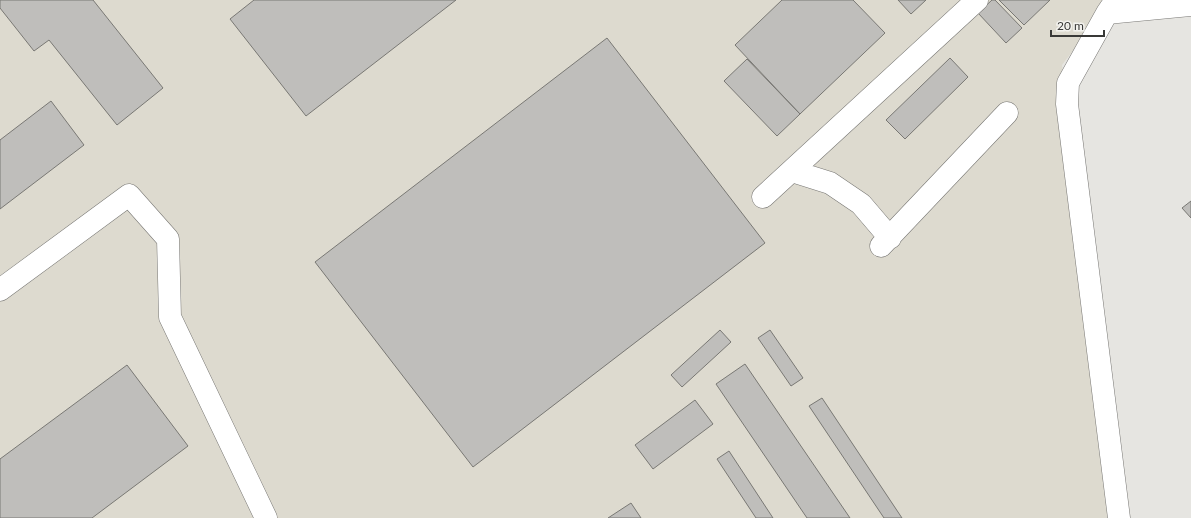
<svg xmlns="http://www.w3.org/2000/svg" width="1191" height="518" font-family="Lato,sans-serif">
<rect width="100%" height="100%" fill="#e6e5e1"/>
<!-- built -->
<path fill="#dddacf" d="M0,0H1112L1062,65L1123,518H0Z"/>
<!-- building -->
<path fill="#bfbebb" stroke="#797874" d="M0,0H93L163,88L117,125L49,40L34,51L0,8Z
M254,0H456L306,116L230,19Z
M782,0H853L885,33L800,114L735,45Z
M898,0H926L911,14Z
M992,0H995L1022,28L1006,43L978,13Z
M999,0H1050L1024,25Z
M607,38L765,243L473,467L315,262Z
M950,58L968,77L905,139L886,120Z
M747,59L800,114L777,136L724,81Z
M51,101L84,145L0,209V140Z
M1191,201V218L1182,208Z
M720,330L731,342L682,387L671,375Z
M770,330L803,378L791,386L758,338Z
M745,364L850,518H807L716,384Z
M127,365L188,446L92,518H0V459Z
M822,398L902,518H884L809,406Z
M695,400L713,424L653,469L635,445Z
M729,451L773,518H756L717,459Z
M631,503L641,518H608Z"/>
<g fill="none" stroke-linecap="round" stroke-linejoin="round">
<!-- minor casing -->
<g stroke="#787774" stroke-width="23">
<path id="minor" d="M1116,0L1107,13L1068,83L1067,104L1119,518
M1107,13L1191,5
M792,171L830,183L861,204L890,238
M763,197L977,0
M881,246L1007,113
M0,290L129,195L168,239L170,317L266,518"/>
</g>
<!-- minor -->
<use href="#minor" stroke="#fff" stroke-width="22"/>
</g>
<!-- scale -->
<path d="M1051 30v6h53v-6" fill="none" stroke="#393937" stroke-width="2"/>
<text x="1057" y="30" font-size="12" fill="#393937" stroke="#f3f2ee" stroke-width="3" paint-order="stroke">20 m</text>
</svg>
